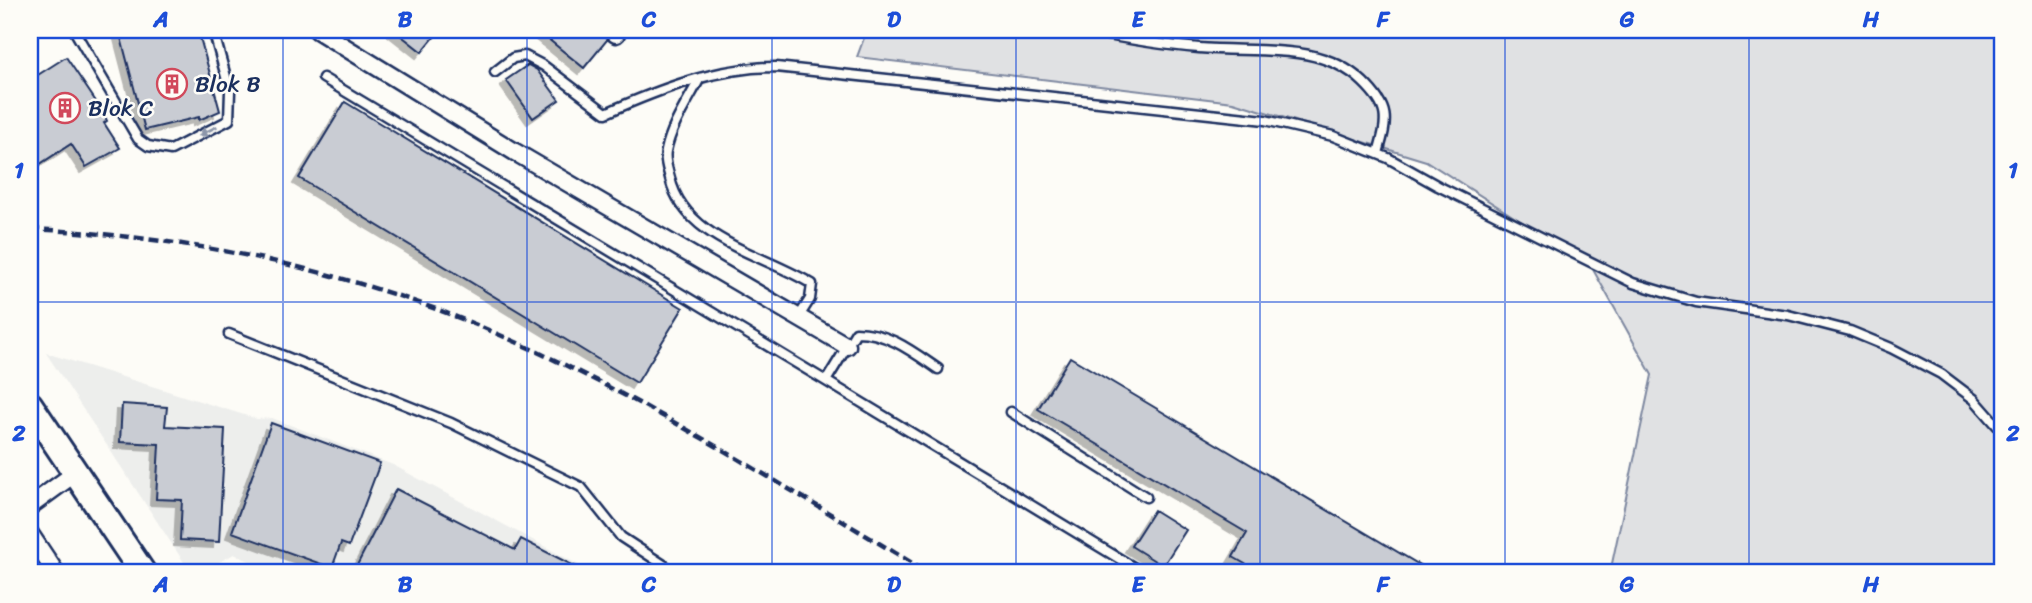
<svg xmlns="http://www.w3.org/2000/svg" width="2032" height="603" font-family="Sriracha,sans-serif">
<defs>
<filter id="shadow"><feDropShadow dx="-6" dy="6" stdDeviation="0" flood-color="#0004"/></filter>
</defs>
<rect width="100%" height="100%" fill="#fdfcf7"/>
<filter id="ink" filterUnits="userSpaceOnUse"><feTurbulence type="fractalNoise" baseFrequency=".0143" numOctaves="2"/><feDisplacementMap in="SourceGraphic" scale="14" xChannelSelector="R" yChannelSelector="G"/><feConvolveMatrix kernelMatrix="1 2 1 2 8 2 1 2 1" color-interpolation-filters="sRGB"/></filter>
<g filter="url(#ink)">
<!-- built -->
<path fill="#edeeec" d="M46,353L257,419L272,418L393,465L594,573H275L234,554L199,573H191Z"/>
<!-- green -->
<path fill="#e0e1e3" stroke="#7e88a0" stroke-width="2" d="M867,30H2002V573H1610L1652,375L1591,266L1426,161L1233,102L857,57Z"/>
<!-- building -->
<path fill="#c9ccd3" stroke="#1b2f5e" stroke-width="2" filter="url(#shadow)" d="M119,30H198L220,111L199,120V117L145,130Z
M394,30H440L422,52Z
M537,30H601L607,40L584,68Z
M66,57L103,112L107,121L104,123L120,148L86,167L71,144L37,166L30,155V80Z
M528,65L537,70L559,100L533,118L506,80Z
M345,102L683,308L637,383L299,178Z
M1070,357L1433,573H1261L1233,557L1247,533L1038,409Z
M122,404L167,407L165,426L225,429L219,542L180,540L182,500L156,499L159,444L120,442Z
M271,423L380,463L349,546L341,543L332,568L232,532Z
M396,489L515,550L521,539L588,573H353Z
M1154,510L1186,530L1163,566L1131,546Z"/>
<g fill="none" stroke-linecap="round" stroke-linejoin="round">
<!-- service casing -->
<g stroke="#1b2f5e" stroke-width="13">
<path id="service" d="M74,30L138,139L148,146L171,150L229,120L230,91L213,30
M1082,30C1121,38 1160,45 1199,48C1255,53 1320,41 1363,82C1390,108 1388,119 1378,153
M495,72L513,58L525,56L544,66L606,113C660,89 717,67 776,67L1265,120L1333,136L1388,158L1438,186L1633,283L1696,302L1788,315L1850,331L1891,348L1941,374L1974,399L2002,431
M323,78L826,381
M700,78C688,101 671,126 666,151C664,160 668,170 670,178C684,240 764,254 812,284L810,299L798,318
M229,334L451,423L581,487L621,537L676,573
M938,369C913,352 888,332 856,332L826,381L1143,573
M1011,412L1146,497
M38,573L50,564"/>
</g>
<!-- minor casing -->
<g stroke="#1b2f5e" stroke-width="21">
<path id="minor" d="M317,30L515,152L847,346
M611,30L616,34
M30,506L74,474
M30,534L56,573"/>
</g>
<!-- primary casing -->
<g stroke="#1b2f5e" stroke-width="30">
<path id="primary" d="M30,405L143,573"/>
</g>
<!-- service -->
<use href="#service" stroke="#fdfcf7" stroke-width="8"/>
<!-- minor -->
<use href="#minor" stroke="#fdfcf7" stroke-width="16"/>
<!-- primary -->
<use href="#primary" stroke="#fdfcf7" stroke-width="24"/>
<!-- rail -->
<path stroke="#1b2f5e" stroke-width="4.5" stroke-dasharray="10 5" stroke-linecap="butt" d="M30,229C183,236 337,267 479,326C637,392 782,486 929,573"/>
</g>
<!-- one-way arrows -->
<defs><path id="oneway-solid" d="M-6-.8H1V-3.2L6.5 0L1 3.2V.8H-6Z" transform="scale(1.75)"/></defs>
<use fill="#8c96aa" href="#oneway-solid" transform="translate(208 131) rotate(153)"/>
</g>
<!-- grid -->
<path fill="none" stroke="#1d4ed8" stroke-width="2" stroke-opacity="0.55" d="M283,30V573M527,30V573M772,30V573M1016,30V573M1260,30V573M1505,30V573M1749,30V573M30,302H2002"/>
<!-- icons -->
<defs>
<g id="building-ring" transform="scale(1.575)"><circle r="9.5" fill="#fdfcf7" stroke="#d1495b" stroke-width="1.5"/><path d="M-4-6H4V6H1V3H-1V6H-4ZM-2.5-4.3h1.7v1.8h-1.7ZM.8-4.3h1.7v1.8H.8ZM-2.5-1h1.7V.8h-1.7ZM.8-1h1.7V.8H.8Z" fill="#d1495b"/></g>
</defs>
<g fill-rule="evenodd">
<use href="#building-ring" x="172" y="84"/>
<use href="#building-ring" x="65" y="108"/>
</g>
<g text-anchor="middle" stroke-width="5" stroke-linejoin="round" paint-order="stroke">
<!-- poi labels -->
<g font-size="23" fill="#1b2f5e" stroke="#fdfcf7" text-anchor="start">
<text x="195" y="92">Blok B</text>
<text x="88" y="116">Blok C</text>
</g>
</g>
<!-- margin -->
<rect width="2032" height="603" fill="none" stroke="#fdfcf7" stroke-width="77"/>
<rect x="38" y="38" width="1956" height="526" fill="none" stroke="#1d4ed8" stroke-width="2.5"/>
<g font-size="23" text-anchor="middle" font-weight="bold" fill="#1d4ed8">
<text x="161" y="27">A</text>
<text x="405" y="27">B</text>
<text x="649" y="27">C</text>
<text x="894" y="27">D</text>
<text x="1138" y="27">E</text>
<text x="1383" y="27">F</text>
<text x="1627" y="27">G</text>
<text x="1871" y="27">H</text>
<text x="19" y="178">1</text>
<text x="2013" y="178">1</text>
<text x="19" y="441">2</text>
<text x="2013" y="441">2</text>
<text x="161" y="592">A</text>
<text x="405" y="592">B</text>
<text x="649" y="592">C</text>
<text x="894" y="592">D</text>
<text x="1138" y="592">E</text>
<text x="1383" y="592">F</text>
<text x="1627" y="592">G</text>
<text x="1871" y="592">H</text>
</g>
</svg>
